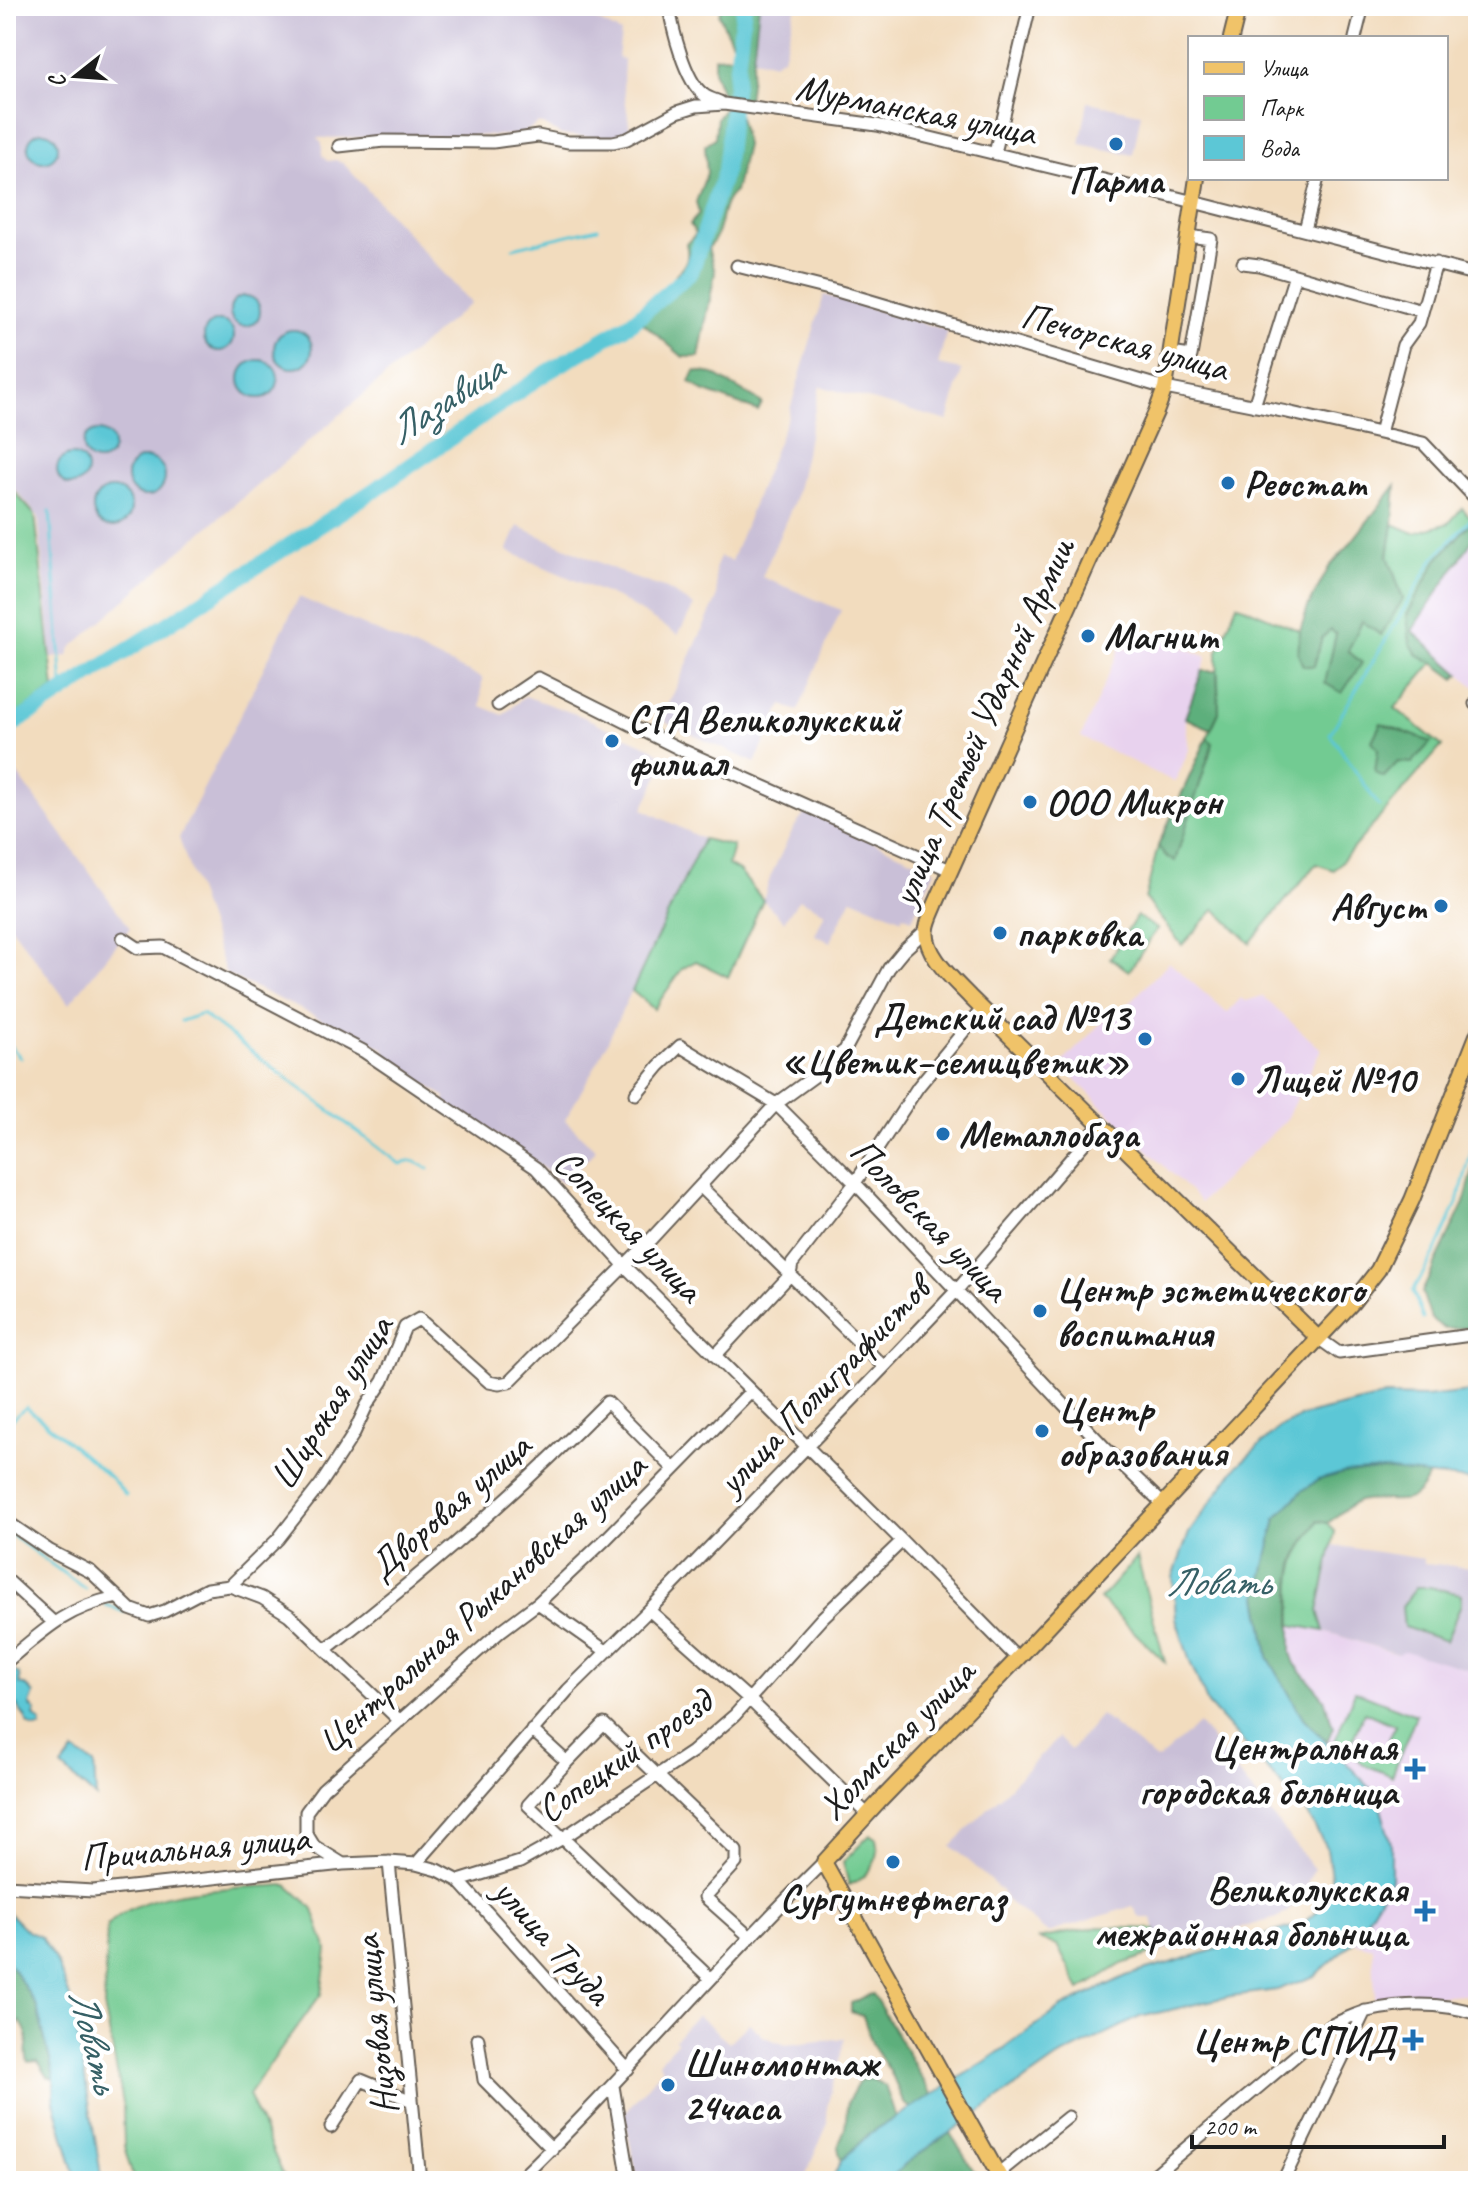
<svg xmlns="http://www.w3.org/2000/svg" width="1484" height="2187" font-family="Caveat,sans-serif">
<rect width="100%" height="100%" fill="#fff"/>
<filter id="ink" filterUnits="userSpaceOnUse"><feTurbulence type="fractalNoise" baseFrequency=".0125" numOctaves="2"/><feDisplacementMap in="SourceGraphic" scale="16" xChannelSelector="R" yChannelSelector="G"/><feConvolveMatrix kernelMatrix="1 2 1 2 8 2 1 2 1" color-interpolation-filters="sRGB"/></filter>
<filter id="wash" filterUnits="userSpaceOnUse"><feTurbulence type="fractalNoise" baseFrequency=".006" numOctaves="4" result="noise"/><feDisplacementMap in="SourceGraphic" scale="32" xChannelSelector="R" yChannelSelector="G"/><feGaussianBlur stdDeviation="1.8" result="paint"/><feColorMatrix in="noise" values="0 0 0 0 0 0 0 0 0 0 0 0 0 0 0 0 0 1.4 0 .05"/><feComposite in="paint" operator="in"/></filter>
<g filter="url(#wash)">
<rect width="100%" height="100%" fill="#f2dcbe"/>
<!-- built -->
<path fill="#e8d2ee" d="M1478,532V683L1475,687L1412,631Z
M1139,632H1151L1207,657L1185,718L1189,750L1175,782L1081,737L1121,646L1131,650Z
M1169,962L1227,1013L1241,998L1246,1001L1262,996L1321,1049L1285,1121L1201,1202L1060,1065L1113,1011L1120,1013Z
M1292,1625L1324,1631L1397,1654L1405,1650L1478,1672V1999L1462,1994L1375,2001L1373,1947L1353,1942L1391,1879L1377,1795L1327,1742L1329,1733L1324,1698L1298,1669L1292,1659Z"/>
<!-- industrial -->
<path fill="#c9bfd7" d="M6,6H575V9L621,33L618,57L624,61L623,84L630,130L625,135L612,138L562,135L539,123L520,135L317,138L322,143V155L327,161L336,160L343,163L471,303L180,551L71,648L68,656L52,658L38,516L6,479Z
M759,6H796L783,57L773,63L753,59Z
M1088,102L1141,113L1133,155L1080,144Z
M824,295L947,330L938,365L962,370L948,421L820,386L795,499L762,577L841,610L798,711L782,705L755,763L665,722V712L717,598L715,569L720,557L731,561L788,416Z
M518,526L634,578L667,589L694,606L678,635L621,600L507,551Z
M299,597L482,678L481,706L503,715L525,696L581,716L652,748L667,758L643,809L703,839L600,1058L565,1120L596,1150L562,1184L523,1152L444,1102L446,1097L383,1059L385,1049L226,974L179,838Z
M6,758L130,928L69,1004L6,920Z
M806,811L935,870L912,919L902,915V919L852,898L830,942L815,935L825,912L799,899L784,921L763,900L771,875L793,829Z
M1478,1538V1672L1405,1651L1398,1654L1324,1631L1318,1611L1332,1545L1424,1559V1563L1473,1568Z
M1101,1715L1157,1760L1199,1724L1314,1869L1297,1904L1280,1917L1160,1951L1152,1918H1140L1133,1906L1048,1933L1006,1900L1002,1891L951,1846L1058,1738L1071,1750Z
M697,2015L729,2042L749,2023L764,2037L786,2045L845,2038L827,2107L828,2123L803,2181H638L624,2113L662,2069L659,2062L677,2042L675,2039Z"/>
<!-- green -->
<path fill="#72cb92" stroke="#477457" stroke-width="2" fill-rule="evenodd" d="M6,482L35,515L54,689L6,721Z
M1462,508L1473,520L1437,560L1407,615L1417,654L1433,663L1395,708L1442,746L1334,870L1316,864L1250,943L1215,909L1182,945L1145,899L1158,846L1219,712L1217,654L1237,604L1300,631L1363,620L1403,599L1388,556L1393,524L1414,533L1449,523Z
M703,839L733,846L728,865L739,871L763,900L728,977L696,961L682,969L654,1009L632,991Z
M1137,916L1157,929L1129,971L1110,958Z
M1318,1521L1328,1523L1335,1532L1318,1611L1324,1631L1292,1625C1291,1576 1289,1564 1318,1521Z
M1137,1557L1165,1662L1100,1599Z
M1416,1587H1430L1461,1594V1604L1446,1641L1404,1627L1402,1607Z
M1355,1691L1416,1715L1392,1776L1363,1764L1335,1740ZM1364,1712L1395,1725L1383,1754L1352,1742Z
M870,1835L876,1838C876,1842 878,1847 878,1851C877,1865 861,1881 849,1885L843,1862Z
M287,1885L312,1907L327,1950L321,1994L248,2095L286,2181H134L124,2146L123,2103L104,2006L107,1926C146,1885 233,1889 287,1885Z
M1099,1927L1155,1929L1160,1951L1122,1964L1080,1990L1057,1945L1037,1939Z"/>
<!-- forest -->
<path fill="#5daf7c" stroke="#3c664c" stroke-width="2" d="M721,6H759L748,100L739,103L724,99L714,73V57L731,56L734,47L719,15Z
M724,109L738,112L746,145L735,192C717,205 725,232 708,248L715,272L699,357H683L641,321L639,312C642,308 643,303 647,300C658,292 674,298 676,274C686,265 690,257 686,244L696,234L690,224L699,214L696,202L707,173L705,145L715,138L717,118Z
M695,371L713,374L762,403L758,411L703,391L690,382Z
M1396,485L1393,524L1388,556L1403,599L1381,635L1362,621L1348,651L1362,663L1342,693L1325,683L1336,634L1330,630L1322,638L1314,666H1303L1298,654L1300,631L1308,607L1329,567L1345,550Z
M1473,520L1478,526V532L1412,631L1460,674L1455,679L1433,663L1417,654L1410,643L1407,615L1437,560Z
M1202,671H1217L1219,712L1211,729L1185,718Z
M1381,723L1431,742L1412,763L1398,762L1384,777L1375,772L1378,749L1372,741Z
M1207,738L1213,743L1175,861L1166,857L1158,846Z
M1478,1158V1327L1445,1329L1431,1319L1422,1292L1464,1203L1476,1160Z
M1382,1470L1429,1474C1415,1515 1389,1494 1359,1501C1349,1504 1337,1516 1328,1523L1318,1521L1302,1545L1294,1565L1291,1583V1653L1295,1664L1324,1698L1333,1727L1327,1742L1303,1718L1268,1657L1258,1596L1276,1518L1302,1491L1318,1480L1343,1473Z
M6,1960L14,1970L37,2007L55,2080L48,2077L38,2061L28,2062C22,2044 35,2043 20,2021L15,2025L12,2031L6,2030Z
M873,1994L932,2095L911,2108L904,2103L890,2071L873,2046L863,2016L851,2012V2003L865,1996Z
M872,2079L885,2086L896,2117L869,2134L841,2161L838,2147L845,2128L848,2101L860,2080Z
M950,2133L980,2181H934L929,2177L919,2181H888L905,2164Z"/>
<!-- water -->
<path fill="#5cc7d6" stroke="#3c7279" stroke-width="2" d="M28 147a15 15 0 1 1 30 0a15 15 0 1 1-30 0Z
M230 311a15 15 0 1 1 30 0a15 15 0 1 1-30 0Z
M204 336a15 15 0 1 1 30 0a15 15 0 1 1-30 0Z
M274 349a19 19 0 1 1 38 0a19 19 0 1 1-38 0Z
M240 379a19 19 0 1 1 38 0a19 19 0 1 1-38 0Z
M83 446a15 15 0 1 1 30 0a15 15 0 1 1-30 0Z
M57 470a15 15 0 1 1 30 0a15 15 0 1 1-30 0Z
M127 477a19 19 0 1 1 38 0a19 19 0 1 1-38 0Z
M93 508a19 19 0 1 1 38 0a19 19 0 1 1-38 0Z
M1478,1391V1481L1382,1470L1343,1473L1318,1480L1302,1491L1276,1518L1258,1596L1268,1657L1303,1718L1377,1795L1391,1844V1879L1353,1942L1315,1976L1277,1990L1231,1996L1140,2017L1057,2058L905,2164L888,2181H831L841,2161L869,2134L986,2061L1062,2007L1126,1976L1302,1924L1321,1908L1332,1882L1327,1849L1307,1813L1208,1704L1190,1662L1176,1618L1173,1577L1189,1533L1237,1466L1279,1428L1302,1416L1385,1396L1425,1397Z
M10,1669L19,1674L20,1684L27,1686L34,1694L30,1705L36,1711L34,1716L41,1723L40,1728H34L28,1724L25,1717L14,1702L6,1687V1672Z
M74,1751L94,1764L96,1798L62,1767Z
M6,1912L9,1913L27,1931L41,1937L57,1963L73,2005L102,2181H77L54,2102V2076L37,2007L14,1970L6,1960Z"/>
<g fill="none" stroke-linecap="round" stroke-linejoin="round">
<!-- stream -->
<path stroke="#5cc7d6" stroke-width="3" d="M513,248L598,228
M50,511L63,690
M1379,806L1330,734L1434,558L1470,520
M181,1021L202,1014L400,1164L413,1161L429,1169
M6,1041L21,1058
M1423,1319L1413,1291L1436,1251L1458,1201L1478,1128
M6,1425L26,1407L111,1478L126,1495
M6,1531L85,1589
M106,1605L125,1612"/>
<!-- river -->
<path stroke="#5cc7d6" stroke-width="16" d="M6,729L376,489L546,373L630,324L691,272L725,171L744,6"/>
</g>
</g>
<g filter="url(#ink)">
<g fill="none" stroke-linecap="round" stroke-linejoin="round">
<!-- minor casing -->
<g stroke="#675f55" stroke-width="15">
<path id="minor" d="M669,6C672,28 685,81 703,94C707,98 715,100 720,102
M1355,38L1363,6
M339,146L384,141L493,142L538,136L568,142H613L627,139L677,112L696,106L724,104L877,125L1178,198L1478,275
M995,153L1030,6
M1305,230L1318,178
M1243,263L1259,265L1422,311
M737,266L837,291L1165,388L1287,412L1423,443L1478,501
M1170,353L1191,356L1211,239L1188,236
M1254,406L1295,275
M1380,433L1403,345L1419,323L1436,263
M1475,704L1478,700
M498,705L538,678L680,749L950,870
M123,938L138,948L163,947L363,1051L536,1168L625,1266L902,1541L1017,1658
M636,1094L659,1066L680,1046L776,1104L855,1183L1105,1448L1163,1504
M700,1186L884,1367
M1318,1338L1339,1353L1478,1334
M715,1356L790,1275L792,1264L855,1183L918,1087L982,1009
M6,1521L50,1551L91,1572L130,1609L149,1616L165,1611L207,1589L230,1586L278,1539L321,1484L353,1435L367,1405L383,1381L405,1327L419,1319L489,1382L499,1384L509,1382L652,1238L776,1104L816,1075L845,1050L889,968L903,951L926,930
M6,1579L53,1622
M230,1586L262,1598L289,1615L400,1721
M538,1603L606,1651
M649,1610L749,1699L867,1814
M326,1649C425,1573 519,1491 607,1402L674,1469
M6,1662C45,1629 66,1608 117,1597
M532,1730L567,1762L604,1724L736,1851V1863L705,1897L750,1937
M567,1762L528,1805L710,1978
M389,1862L420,2181
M343,1864L314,1846L306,1833V1812L323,1789L502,1630L538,1603L606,1539L751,1391
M416,1864L568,1690L649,1610L884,1367L957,1290L1100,1125
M459,1881L520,1862L563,1838L692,1752L735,1715L822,1618L902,1541
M6,1886L93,1891L343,1864L389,1862L416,1864L438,1870L459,1881L628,2070
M478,2039L484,2080L552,2149
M613,2086L629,2181
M331,2127L361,2080L412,2101
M1000,2178L1005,2168L1068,2117
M518,2181C624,2079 718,1965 824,1862
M1147,2181L1332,2025C1343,2020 1355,2014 1367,2011C1404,2003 1442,2002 1478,2014
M1283,2181L1365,2011"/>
</g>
<!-- major casing -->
<g stroke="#675f55" stroke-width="18">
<path id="major" d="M1231,38L1239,6
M1197,178L1165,388L1156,412L936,903C933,911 928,920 927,928C922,953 955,981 970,997L1318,1338
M1002,2181L824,1862L879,1802L1023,1653L1353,1302L1378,1270L1412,1200L1478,1033"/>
</g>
<!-- minor -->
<use href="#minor" stroke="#fff" stroke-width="11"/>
<!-- major -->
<use href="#major" stroke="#f0c369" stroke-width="14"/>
</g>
</g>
<!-- markers -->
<g fill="#1f6fb2" stroke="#fff" stroke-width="3">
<circle cx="1116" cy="144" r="8"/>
<circle cx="1228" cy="483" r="8"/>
<circle cx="1088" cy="636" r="8"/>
<circle cx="612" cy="741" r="8"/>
<circle cx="1030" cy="802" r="8"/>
<circle cx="1441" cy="906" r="8"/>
<circle cx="1000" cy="933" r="8"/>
<circle cx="1145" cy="1039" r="8"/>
<circle cx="1238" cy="1079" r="8"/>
<circle cx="943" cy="1134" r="8"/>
<circle cx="1040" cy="1311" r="8"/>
<circle cx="1042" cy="1431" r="8"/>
<path d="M1411 1757h8v8h8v8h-8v8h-8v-8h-8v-8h8z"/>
<circle cx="893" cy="1862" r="8"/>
<path d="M1421 1899h8v8h8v8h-8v8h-8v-8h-8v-8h8z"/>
<path d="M1409 2028h8v8h8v8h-8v8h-8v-8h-8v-8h8z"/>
<circle cx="668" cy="2085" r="8"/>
</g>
<g text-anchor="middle" stroke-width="8" stroke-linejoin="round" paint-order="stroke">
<!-- street labels -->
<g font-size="38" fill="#1c1c1c" stroke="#fff">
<text transform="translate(916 109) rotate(11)" y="13">Мурманская улица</text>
<text transform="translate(1125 341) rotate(15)" y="13">Печорская улица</text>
<text transform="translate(982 722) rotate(-66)" y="13">улица Третьей Ударной Армии</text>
<text transform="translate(930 1219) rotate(46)" y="13">Половская улица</text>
<text transform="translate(629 1225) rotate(46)" y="13">Сопецкая улица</text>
<text transform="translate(823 1385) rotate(-46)" y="13">улица Полиграфистов</text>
<text transform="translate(331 1402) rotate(-58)" y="13">Широкая улица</text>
<text transform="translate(449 1506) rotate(-41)" y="13">Дворовая улица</text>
<text transform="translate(481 1603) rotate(-42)" y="13">Центральная Рыкановская улица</text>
<text transform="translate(896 1739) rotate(-46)" y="13">Холмская улица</text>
<text transform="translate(624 1755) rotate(-35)" y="13">Сопецкий проезд</text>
<text transform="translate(195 1847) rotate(-5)" y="13">Причальная улица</text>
<text transform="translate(553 1941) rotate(48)" y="13">улица Труда</text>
<text transform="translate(375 2025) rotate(-96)" y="13">Низовая улица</text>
</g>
<!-- poi labels -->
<g font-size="38" font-weight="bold" fill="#1c1c1c" stroke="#fff" text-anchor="start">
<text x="1116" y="193" text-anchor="middle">Парма</text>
<text x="1244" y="496">Реостат</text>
<text x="1104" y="649">Магнит</text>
<text x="628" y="732">СГА Великолукский<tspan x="628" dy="44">филиал</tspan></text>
<text x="1046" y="815">ООО Микрон</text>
<text x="1425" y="919" text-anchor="end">Август</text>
<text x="1016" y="946">парковка</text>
<text x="1129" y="1030" text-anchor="end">Детский сад №13<tspan x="1129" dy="44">«Цветик–семицветик»</tspan></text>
<text x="1254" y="1092">Лицей №10</text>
<text x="959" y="1147">Металлобаза</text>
<text x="1056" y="1302">Центр эстетического<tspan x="1056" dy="44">воспитания</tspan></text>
<text x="1058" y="1422">Центр<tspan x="1058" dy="44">образования</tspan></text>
<text x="1397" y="1760" text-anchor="end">Центральная<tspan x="1397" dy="44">городская больница</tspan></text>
<text x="1407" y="1902" text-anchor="end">Великолукская<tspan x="1407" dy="44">межрайонная больница</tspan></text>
<text x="893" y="1911" text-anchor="middle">Сургутнефтегаз</text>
<text x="1395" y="2053" text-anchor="end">Центр СПИД</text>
<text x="684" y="2076">Шиномонтаж<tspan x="684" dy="44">24часа</tspan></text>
</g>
<!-- water labels -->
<g font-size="40" font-style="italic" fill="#366066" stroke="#fff">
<text transform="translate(445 399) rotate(-33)" y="14">Лазавица</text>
<text x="1218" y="1595">Ловать</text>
<text transform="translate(95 2040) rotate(76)" y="14">Ловать</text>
</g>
</g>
<!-- margin -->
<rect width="1484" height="2187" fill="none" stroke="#fff" stroke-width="32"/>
<!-- legend -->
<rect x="1188" y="36" width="260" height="144" fill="#ffffff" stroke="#a4a4a4" stroke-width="2"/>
<rect x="1204" y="62" width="40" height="12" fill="#f0c369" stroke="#a4a4a4" stroke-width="2"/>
<text x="1260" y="76" font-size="24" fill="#1c1c1c">Улица</text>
<rect x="1204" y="96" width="40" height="24" fill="#72cb92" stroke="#a4a4a4" stroke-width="2"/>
<text x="1260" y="116" font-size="24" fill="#1c1c1c">Парк</text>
<rect x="1204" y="136" width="40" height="24" fill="#5cc7d6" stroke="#a4a4a4" stroke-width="2"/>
<text x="1260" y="156" font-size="24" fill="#1c1c1c">Вода</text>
<!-- north arrow -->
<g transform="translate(76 76) rotate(253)" stroke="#ffffff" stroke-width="6" paint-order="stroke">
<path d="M0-6L14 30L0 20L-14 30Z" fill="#1c1c1c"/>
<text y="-12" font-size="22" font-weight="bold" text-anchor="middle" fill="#1c1c1c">С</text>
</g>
<!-- scale -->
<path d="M1192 2135v12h252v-12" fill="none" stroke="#1c1c1c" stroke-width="4"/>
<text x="1204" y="2135" font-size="24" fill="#1c1c1c" stroke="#ffffff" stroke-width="6" paint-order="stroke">200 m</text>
</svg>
